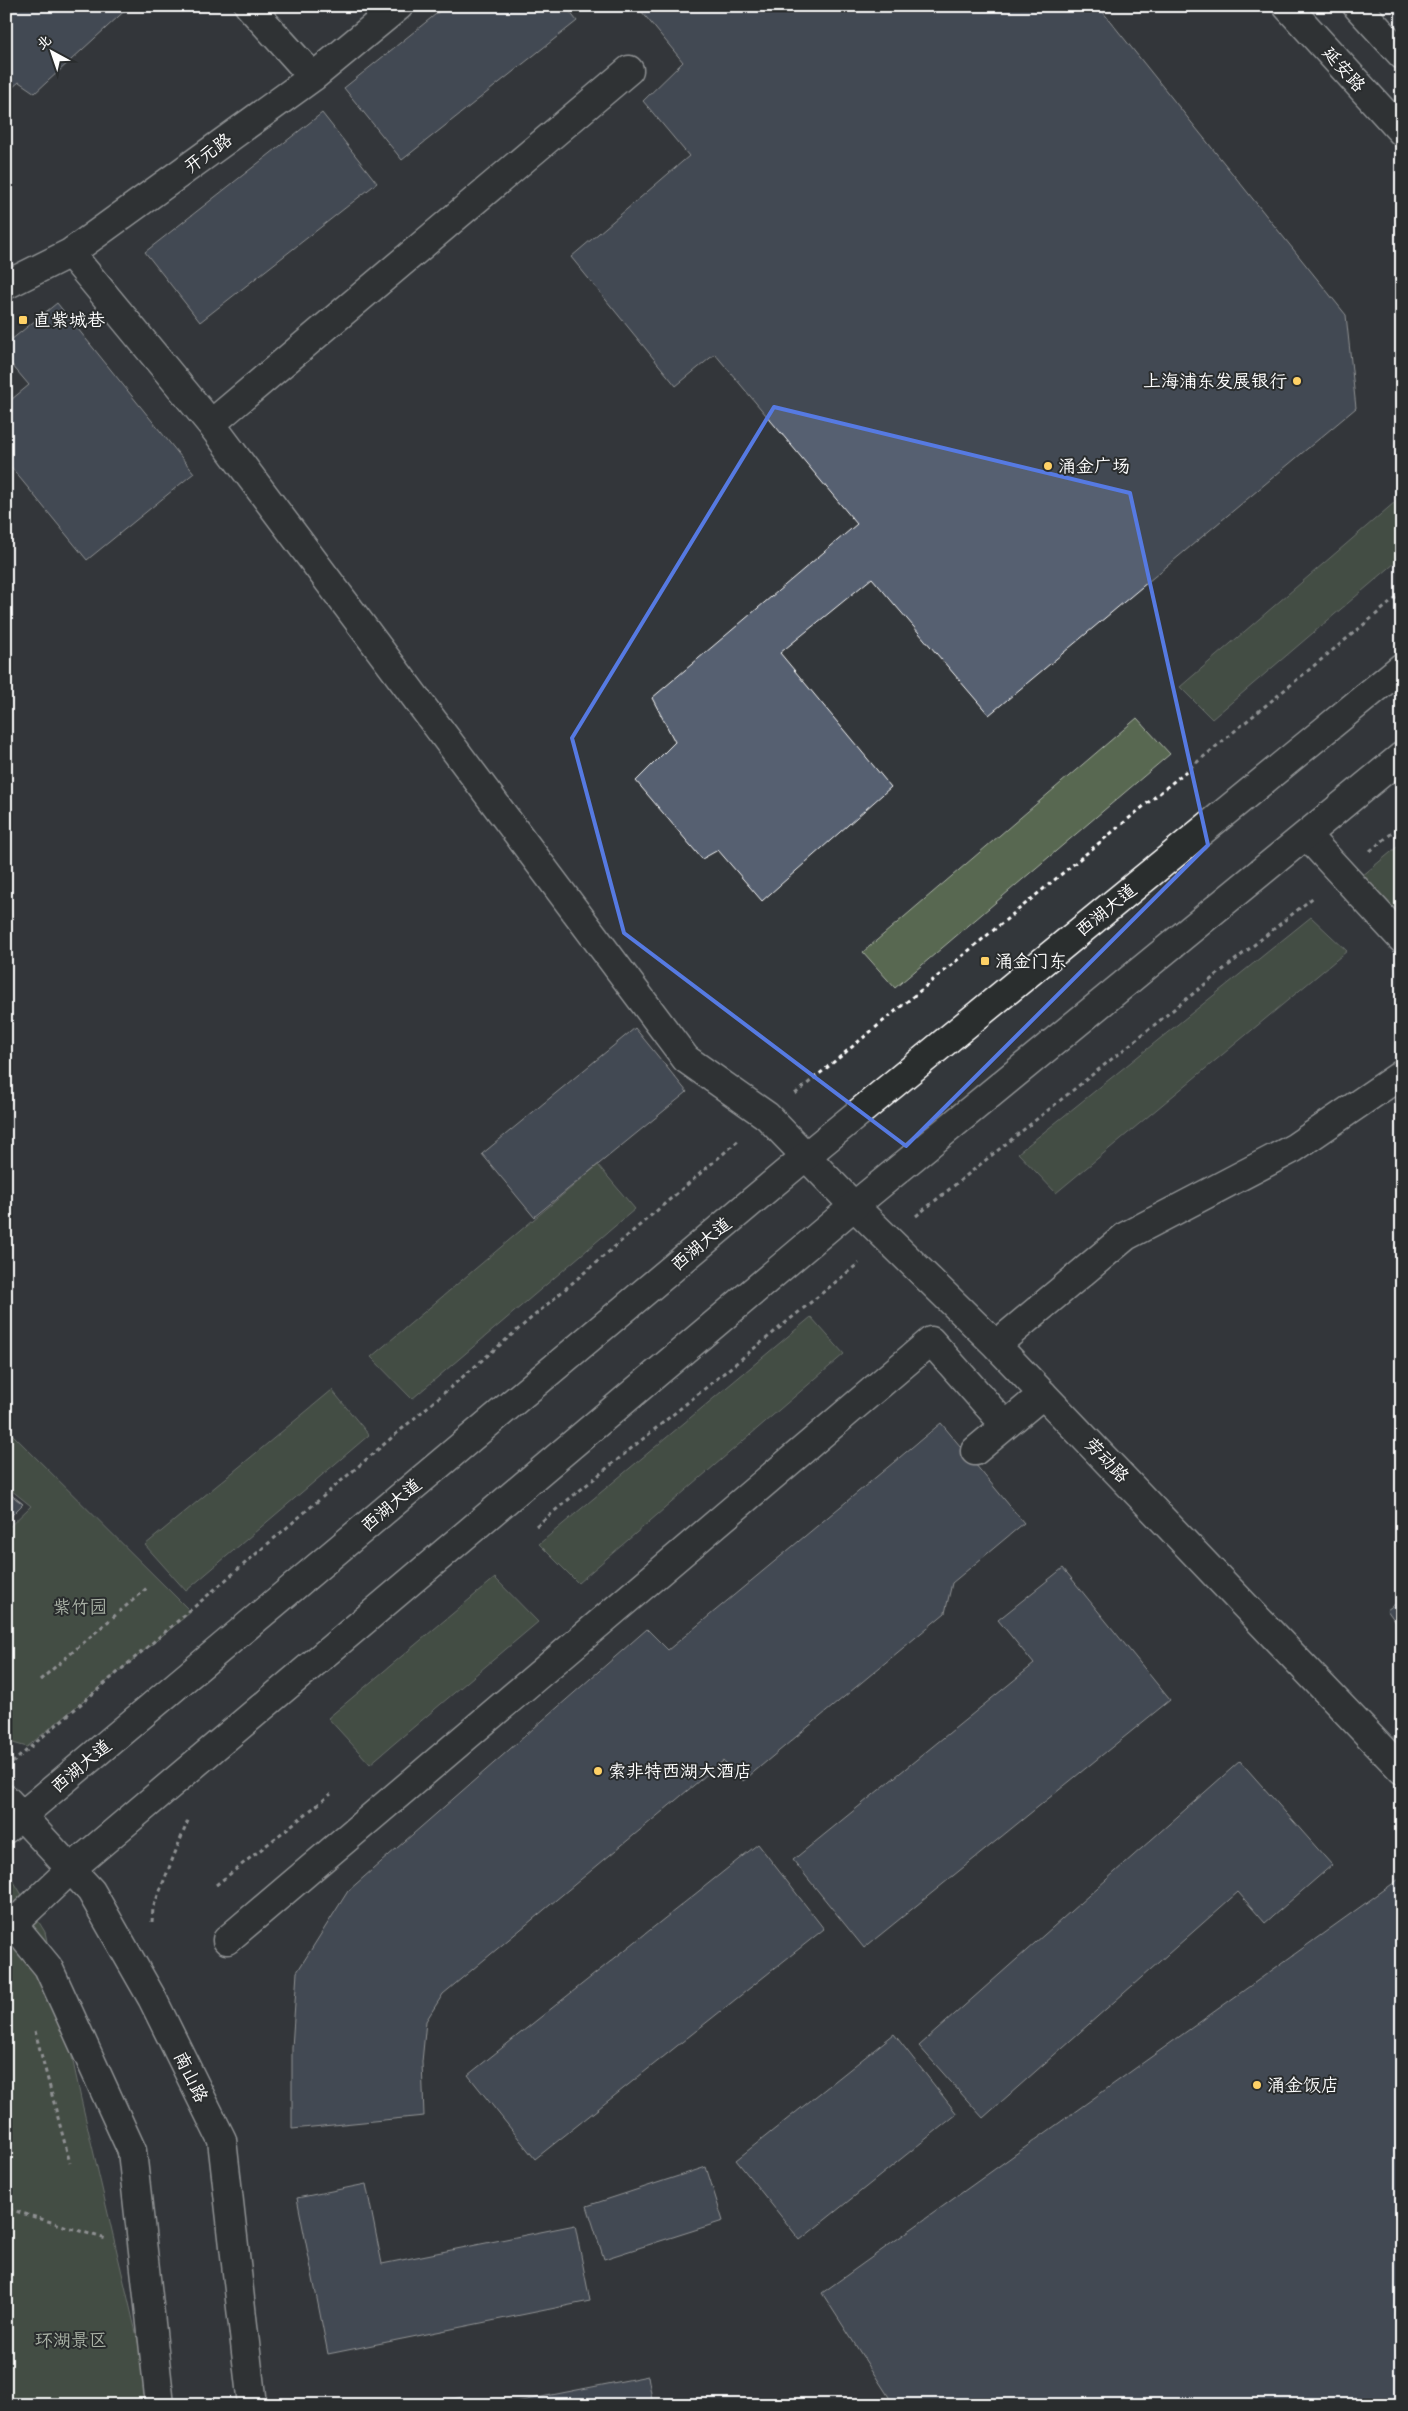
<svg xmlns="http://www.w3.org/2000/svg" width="1408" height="2411" font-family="Sriracha,'LXGW WenKai TC',sans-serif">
<rect width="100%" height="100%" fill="#33373b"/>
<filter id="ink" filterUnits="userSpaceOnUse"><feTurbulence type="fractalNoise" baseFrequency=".02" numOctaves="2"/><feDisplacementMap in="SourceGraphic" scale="10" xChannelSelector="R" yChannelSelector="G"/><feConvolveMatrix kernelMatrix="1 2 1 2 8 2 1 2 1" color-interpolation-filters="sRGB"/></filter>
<g filter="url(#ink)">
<!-- green -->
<path fill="#596851" stroke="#acb4a8" d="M1402,496V557L1212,719L1180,687Z
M1137,718L1170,754L895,988L863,952Z
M1402,843V906L1397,911L1362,876Z
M1311,917L1347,951L1056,1193L1018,1153Z
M598,1165L635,1209L412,1399L371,1357Z
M811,1317L844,1354L578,1583L539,1544Z
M332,1390L369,1435L186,1591L145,1545Z
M6,1428L191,1612L27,1747L6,1741V1530L31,1506L6,1486Z
M495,1578L538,1622L370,1764L328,1718Z
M6,1869L45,1932L81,2099L153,2405H6Z"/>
<!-- building -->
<path fill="#566071" stroke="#fff" d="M6,6H130L35,93L19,82L6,93Z
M446,6H565L577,21L402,160L344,88Z
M637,6H1098L1346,315L1356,408L989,715L872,578L780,653L891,787L762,901L718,850L702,859L636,781L675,742L652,698L857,524L715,354L676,386L571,257L689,156L643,101L683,62Z
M322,113L377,183L200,322L145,252Z
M57,303L194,473L87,560L6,461V404L29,385L6,358V344Z
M635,1028L687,1092L534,1217L482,1154Z
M941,1423L1024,1523L952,1583L945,1613L743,1781L723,1761L443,1994L426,2021L422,2062L424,2116L292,2129V2048L297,1972L348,1891L647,1629L668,1650Z
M6,1491L23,1504L6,1521Z
M6,1491L23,1504L6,1521Z
M1063,1568L1170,1700L864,1948L793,1860L1034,1664L998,1620Z
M1402,1599V1631L1387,1610Z
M1240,1761L1332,1865L1265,1923L1238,1892L983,2118L919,2046Z
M758,1844L824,1929L535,2159L468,2075Z
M1402,1877V2405H894L822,2293Z
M894,2034L957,2114L800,2240L736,2160Z
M706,2167L723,2221L604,2259L587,2206Z
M366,2184L382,2264L575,2225L590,2301L328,2354L297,2198Z
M648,2376L653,2405H501Z
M463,2397L464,2405H419Z"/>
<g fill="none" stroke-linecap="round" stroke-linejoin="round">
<!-- minor casing -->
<g stroke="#fff" stroke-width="31">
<path id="minor" d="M249,6L313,77
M70,253L211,424L686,1059L767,1116L854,1206L996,1345L1402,1770
M6,285L70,253L313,77L399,6
M211,424L629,70
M1307,836L1402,939
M996,1345L1126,1236L1294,1148L1402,1074
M975,1451L1043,1394
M227,1940L931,1341L1005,1425"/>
</g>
<!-- major casing -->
<g stroke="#fff" stroke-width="31">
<path id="major" d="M1287,6L1402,132
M1357,6L1402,55
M6,1799L91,1891L152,1998L222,2140L252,2405
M6,1829L806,1156L1402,667
M6,1916L48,1967L132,2151L160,2405
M13,1924L72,1868L854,1206L1402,756"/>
</g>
<!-- path -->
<path stroke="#fff" stroke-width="3" stroke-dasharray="4 4" stroke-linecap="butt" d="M1370,851L1402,825
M795,1094L1402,593
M916,1216L1315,896
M536,1526L859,1263
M40,1680L147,1588
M12,1763L738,1141
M216,1885L331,1794
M152,1922L153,1908L189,1818
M35,2031L70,2163
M9,2209L106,2239"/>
<!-- minor -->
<use href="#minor" stroke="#2a2d2e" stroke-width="28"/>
<!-- major -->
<use href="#major" stroke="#2a2d2e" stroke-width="28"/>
</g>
</g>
<!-- marked area -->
<path d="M0 0H1408V2411H0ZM774,407L1130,493L1208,845L906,1146L624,933L572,738Z" fill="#33373b" fill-opacity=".55" fill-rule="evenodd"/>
<path fill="none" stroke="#567ae2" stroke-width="4" stroke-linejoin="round" d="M774,407L1130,493L1208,845L906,1146L624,933L572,738Z"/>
<!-- markers -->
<g fill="#ffd166" stroke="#2a2d2e" stroke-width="2">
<rect x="18" y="315" width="10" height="10" rx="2.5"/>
<circle cx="1297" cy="381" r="5"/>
<circle cx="1048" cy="466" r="5"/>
<rect x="980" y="956" width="10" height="10" rx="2.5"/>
<circle cx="598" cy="1771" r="5"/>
<circle cx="1257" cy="2085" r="5"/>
</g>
<g text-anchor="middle" stroke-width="4" stroke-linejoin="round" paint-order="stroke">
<!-- street labels -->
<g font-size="18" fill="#fff" stroke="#2a2d2e">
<text transform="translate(1344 69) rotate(48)" y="6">延安路</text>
<text transform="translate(208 153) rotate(-36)" y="6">开元路</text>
<text transform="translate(1106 910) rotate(-39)" y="6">西湖大道</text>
<text transform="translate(701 1244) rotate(-40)" y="6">西湖大道</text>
<text transform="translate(1107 1460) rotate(46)" y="6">劳动路</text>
<text transform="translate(391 1505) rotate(-40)" y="6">西湖大道</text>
<text transform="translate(81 1766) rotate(-40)" y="6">西湖大道</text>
<text transform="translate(191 2077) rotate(64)" y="6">南山路</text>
</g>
<!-- poi labels -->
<g font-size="18" fill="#fff" stroke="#2a2d2e" text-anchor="start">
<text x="33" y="326">直紫城巷</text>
<text x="1287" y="387" text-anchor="end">上海浦东发展银行</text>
<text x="1058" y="472">涌金广场</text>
<text x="995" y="967">涌金门东</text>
<text x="608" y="1777">索非特西湖大酒店</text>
<text x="1267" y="2091">涌金饭店</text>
</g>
<!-- park labels -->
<g font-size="18" fill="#acb4a8" stroke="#2a2d2e">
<text x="80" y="1613">紫竹园</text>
<text x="71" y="2346">环湖景区</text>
</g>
</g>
<!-- margin -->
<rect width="1408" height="2411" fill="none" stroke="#2a2d2e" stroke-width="25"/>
<rect x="12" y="12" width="1383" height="2386" fill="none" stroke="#fff" stroke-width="2" filter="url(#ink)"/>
<!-- north arrow -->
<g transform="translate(52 52) rotate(320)" stroke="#2a2d2e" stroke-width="4" paint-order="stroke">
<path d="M0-4L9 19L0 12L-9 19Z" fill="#ffffff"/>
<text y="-8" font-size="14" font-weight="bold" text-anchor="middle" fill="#ffffff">北</text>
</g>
</svg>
